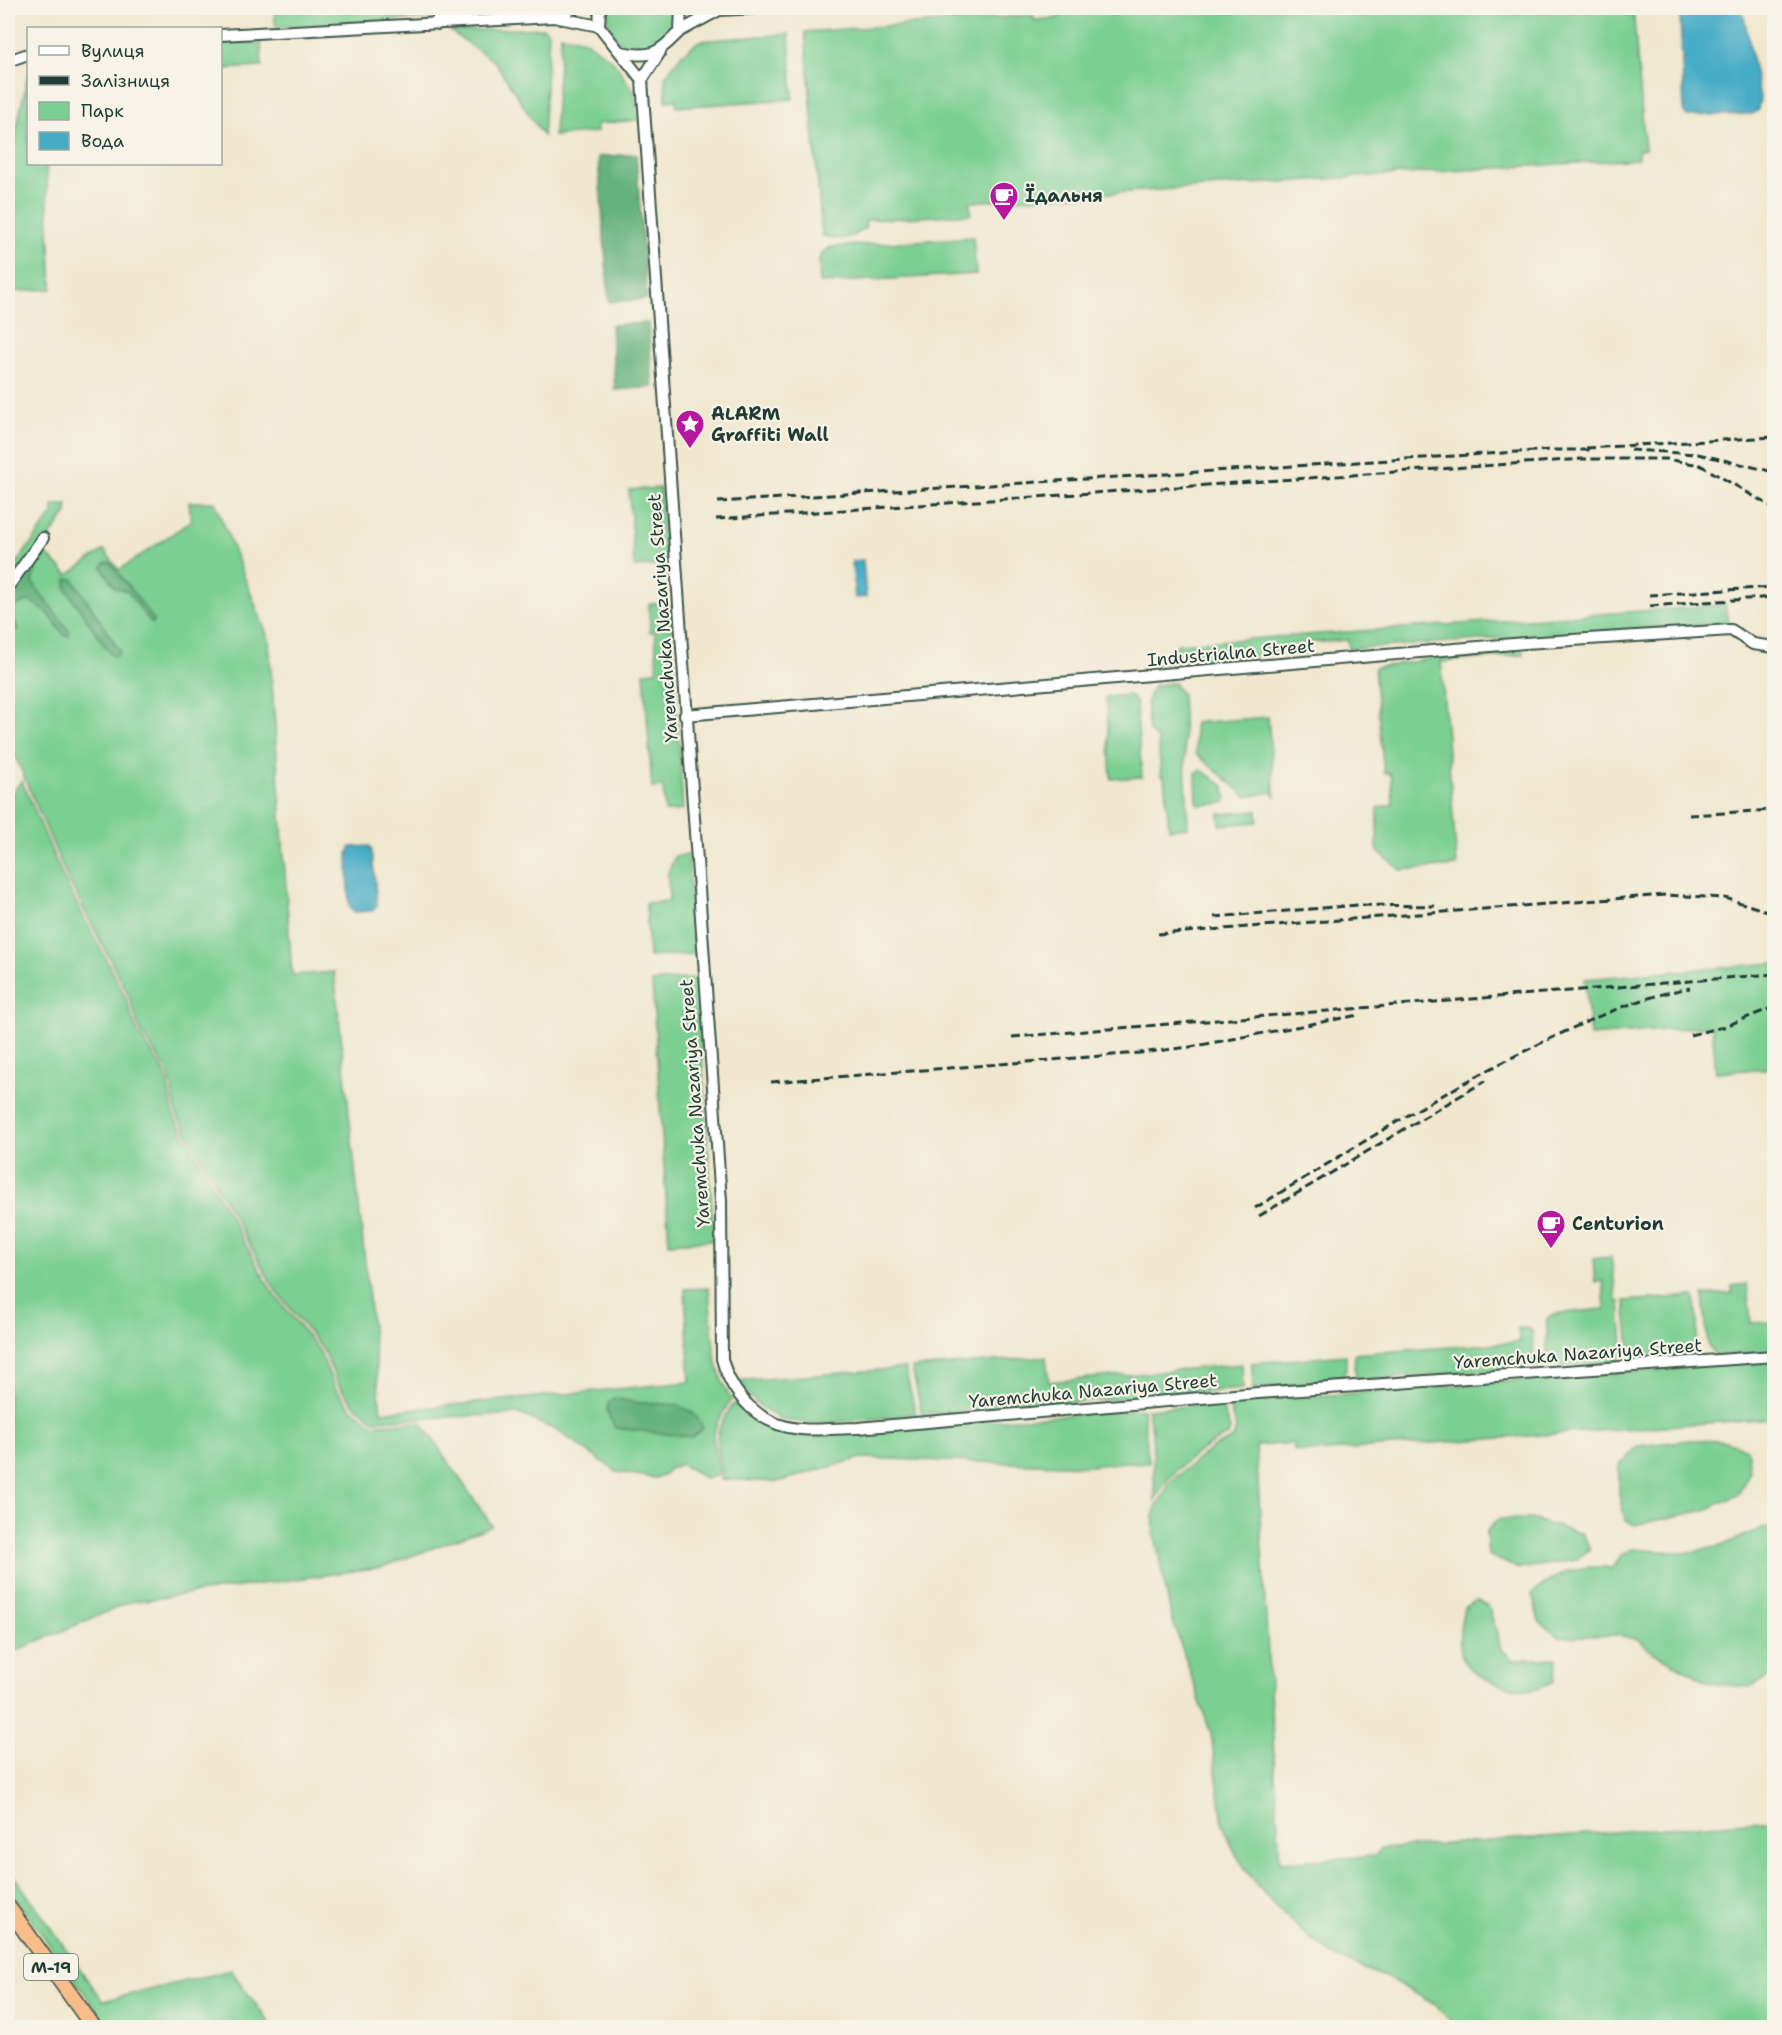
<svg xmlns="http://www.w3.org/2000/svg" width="1782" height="2035" font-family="'Shantell Sans',sans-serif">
<rect width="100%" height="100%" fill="#f7f3e8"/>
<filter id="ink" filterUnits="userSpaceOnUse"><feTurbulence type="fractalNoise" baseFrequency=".0167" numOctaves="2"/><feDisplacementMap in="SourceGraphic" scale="12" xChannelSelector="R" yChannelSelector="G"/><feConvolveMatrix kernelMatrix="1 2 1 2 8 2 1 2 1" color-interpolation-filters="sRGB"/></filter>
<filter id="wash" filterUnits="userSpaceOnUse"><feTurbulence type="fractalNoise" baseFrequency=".008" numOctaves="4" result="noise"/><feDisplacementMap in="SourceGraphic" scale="24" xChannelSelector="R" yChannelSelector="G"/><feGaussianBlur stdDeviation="1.35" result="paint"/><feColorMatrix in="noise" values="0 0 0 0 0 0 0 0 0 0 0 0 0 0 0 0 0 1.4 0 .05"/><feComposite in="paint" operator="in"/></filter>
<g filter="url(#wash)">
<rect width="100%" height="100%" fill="#f0e7ce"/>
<!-- green -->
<path fill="#7ccf92" stroke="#4e8663" stroke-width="1.5" d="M273,8H429L433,18L276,27Z
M609,8H674C685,61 598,63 609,8Z
M1143,8H1633L1645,149L1638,150V159L970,202L971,214L866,220L865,228C855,238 836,242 822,235L805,32L1033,15L1034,20L1058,18L1061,13Z
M544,28L549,33L543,136L495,62L450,31Z
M789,34L793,99L677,107L676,100L666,101L665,77L681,55L699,41Z
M561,35L585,40L613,61L635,93L638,120L597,124V132L554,136Z
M261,42L262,67L221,69V43Z
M28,75V164H46L52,289L8,292V168Z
M973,237L976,274L820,283L819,259L824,251L831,247Z
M660,488L666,565L634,567L629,490Z
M189,502H215L269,640L292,975L334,972L381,1412L690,1382L685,1289L709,1288C712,1323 711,1370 732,1400C720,1415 709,1432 715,1453C717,1463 722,1465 717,1476L705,1478L681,1464L670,1468L663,1476L655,1478L617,1472L558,1431L520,1414L374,1420L354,1405L339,1386L323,1350L274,1288L177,1115L168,1072L139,1028L129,996L66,875L8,739V575L53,514V505H67V513L41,549L68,575L104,550L119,570L191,521Z
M670,603L683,810L665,812L663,787L652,788L644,672L657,671L655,632H650L649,604Z
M1725,605L1728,623L1349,649L1348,640L1294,644L1265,655L1151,664L1179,644Z
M1523,650L1524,655L1441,662L1457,866L1400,870L1377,850L1378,808L1393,804L1391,774L1384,773L1374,668L1430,659L1432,657Z
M1174,683L1182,695L1188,827L1169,829L1164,776H1161L1158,740L1149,732C1147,714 1143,700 1155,685Z
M1129,695L1136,702L1142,777L1111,779L1106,697Z
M1268,717L1275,798L1272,792L1247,797L1196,754L1194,723Z
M1201,770L1224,786L1227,799L1224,803L1199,805L1197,803L1196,773Z
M22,781L63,877L126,998L136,1029L165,1073L174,1116L271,1290L320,1352L335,1388L351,1408L373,1424L421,1422L492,1526L382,1567L130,1602L8,1654V798Z
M1257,811L1258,822L1220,825L1219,814Z
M688,855L694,954L649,957L646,903L669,901L668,873L675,856Z
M1774,963V1068L1716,1072L1712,1026L1590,1036L1585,979Z
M697,978L714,1240L669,1243L652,982Z
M1611,1257L1617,1301L1620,1302L1623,1348L1617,1362L1561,1366L1547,1354V1319L1553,1314L1605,1309L1603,1281L1595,1282L1593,1259Z
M1747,1284L1751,1323L1774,1322V1351L1715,1356L1708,1346L1703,1295L1732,1293V1286Z
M1694,1296C1696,1314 1703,1343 1687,1356L1638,1360L1630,1347L1625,1301Z
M1518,1328H1527L1532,1331L1534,1360L1524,1368L1356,1381L1354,1354L1520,1342Z
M1346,1355V1369L1340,1382L1253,1389L1252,1363Z
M1046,1357L1049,1382L1242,1364L1243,1389L922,1414L912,1368Z
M1774,1361V1418L1310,1452L1295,1451L1293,1443L1256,1446L1280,1862L1375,1856L1380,1849L1774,1820V2027H1457L1437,2006L1390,1979L1337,1958L1310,1938L1272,1903L1253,1880L1235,1853L1223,1824L1211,1734L1171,1616L1153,1527L1155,1510L1171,1481L1212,1448L1233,1438L1236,1429L1228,1403Z
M905,1368L916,1414C883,1417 807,1429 779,1418C761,1410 749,1396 737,1381Z
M735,1403L751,1419L795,1436L1143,1409L1149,1463L1126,1462L1090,1466L861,1458L777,1482L720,1479C725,1466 721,1464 718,1451C714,1432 723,1417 735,1403Z
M1223,1403L1224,1414L1230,1429L1228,1435C1197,1450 1171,1469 1155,1500L1152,1430L1147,1409Z
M1690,1440L1726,1441L1747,1449L1750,1471L1738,1495L1705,1510L1635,1525L1625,1521L1619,1494V1465L1638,1446Z
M1498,1519H1531L1582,1534L1590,1549L1575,1560L1519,1569L1488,1555L1486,1532Z
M1762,1528L1774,1530V1675L1749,1687L1710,1683L1650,1651L1638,1640L1618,1635L1558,1637L1539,1621L1532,1594C1557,1572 1579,1564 1613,1568L1621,1555L1633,1549L1688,1553L1721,1546Z
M1477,1600L1489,1607L1501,1648L1512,1660L1557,1658L1554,1681C1549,1683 1543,1688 1537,1689C1518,1693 1470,1678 1463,1659C1457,1641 1460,1625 1464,1608Z
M8,1868L103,2001L231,1970L272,2027H109L8,1888Z"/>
<!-- forest -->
<path fill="#65b27c" stroke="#427858" stroke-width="1.5" d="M636,154L647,299L609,302L598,157Z
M648,323L653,387L615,390L611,325Z
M40,555L32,582L69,631V636L64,635L48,613L30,601L16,605L12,613L18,629L8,636V594Z
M106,562L111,563L154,620L153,623H151L127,591L115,588L102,567Z
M67,579H73L120,651L117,656L111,655L66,589Z
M614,1398C624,1400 633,1403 643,1403C667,1404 693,1401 703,1428L692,1437L615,1428L607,1412L608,1403Z"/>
<!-- water -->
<path fill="#46acc6" stroke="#32747d" stroke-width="1.5" d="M1682,8H1737L1743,11L1760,98L1758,110L1753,114L1687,116L1684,112L1680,15Z
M863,560L866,597L855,598L852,561Z
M369,846L372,851L377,905L373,911L353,912L349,903L348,853L351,847Z"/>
</g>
<g filter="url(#ink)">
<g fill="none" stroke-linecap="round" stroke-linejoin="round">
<!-- minor casing -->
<g stroke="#3e564b" stroke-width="14">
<path id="minor" d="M438,8V24
M600,8L599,26L642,80L721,1201L722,1359C732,1396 760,1426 801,1429C819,1431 839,1428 858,1428L1258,1393L1774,1356
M711,8L719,10L759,8
M554,17L575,8
M680,31L719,10
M220,35L554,17L599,26
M621,52C652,59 658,53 680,31L681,8
M8,61L28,54
M642,80L660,52
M8,587L43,538
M685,715L1525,643L1731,630L1753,644L1774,647"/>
</g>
<!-- highway casing -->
<g stroke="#3e564b" stroke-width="18">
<path id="highway" d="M8,1907L94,2028"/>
</g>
<!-- minor -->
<use href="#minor" stroke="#fff" stroke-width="10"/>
<!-- highway -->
<use href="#highway" stroke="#f8bd89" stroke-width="15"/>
<!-- rail -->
<path stroke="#1f3d34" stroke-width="3" stroke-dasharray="9 4.5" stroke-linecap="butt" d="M1586,448L1774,437
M1630,450L1698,454L1774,472
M718,502L1550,450H1594
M716,519L1583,459H1666L1700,465L1774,508
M1649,595L1774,587
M1650,606L1774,597
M1689,815L1774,810
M1214,917L1358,905L1435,906
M1158,934L1665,895L1725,898L1774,913
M1690,1035L1723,1027L1774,1007
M1012,1037L1774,974
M771,1082L1140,1053L1190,1047L1359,1015
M1255,1208C1348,1152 1439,1093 1537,1045C1587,1021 1635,998 1690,988
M1259,1216L1485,1081"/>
</g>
</g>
<!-- icons -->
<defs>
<g id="cafe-pin" transform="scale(1.5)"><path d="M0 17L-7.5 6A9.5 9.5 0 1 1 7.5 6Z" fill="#b5179e" stroke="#f7f3e8"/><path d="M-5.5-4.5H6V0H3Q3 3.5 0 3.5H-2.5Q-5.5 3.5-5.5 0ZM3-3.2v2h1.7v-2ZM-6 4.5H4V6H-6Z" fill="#fff"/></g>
<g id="sight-pin" transform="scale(1.5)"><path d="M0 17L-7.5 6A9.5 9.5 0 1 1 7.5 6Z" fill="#b5179e" stroke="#f7f3e8"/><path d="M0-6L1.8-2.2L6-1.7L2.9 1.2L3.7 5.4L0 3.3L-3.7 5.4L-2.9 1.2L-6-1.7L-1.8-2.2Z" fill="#fff"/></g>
</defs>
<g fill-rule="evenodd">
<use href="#cafe-pin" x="1004" y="196"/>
<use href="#sight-pin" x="690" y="424"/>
<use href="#cafe-pin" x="1551" y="1224"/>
</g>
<g text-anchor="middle" stroke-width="4.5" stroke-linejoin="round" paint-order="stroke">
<!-- shield labels -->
<rect fill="#f7f3e8" stroke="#60746a" stroke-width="1.5" x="24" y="1954" width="54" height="26" rx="4.5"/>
<g font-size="16" font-weight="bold" fill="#1f3d34">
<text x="51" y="1973">М-19</text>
</g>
<!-- poi labels -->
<g font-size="18" font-weight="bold" fill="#1f3d34" stroke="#f7f3e8" text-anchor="start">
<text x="1025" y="202">Їдальня</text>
<text x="711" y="420">ALARM<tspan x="711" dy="21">Graffiti Wall</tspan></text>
<text x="1572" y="1230">Centurion</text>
</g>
<!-- street labels -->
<g font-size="18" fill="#1f3d34" stroke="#f7f3e8">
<text transform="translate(663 618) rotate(-94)" y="6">Yaremchuka Nazariya Street</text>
<text transform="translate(1231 653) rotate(-5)" y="6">Industrialna Street</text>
<text transform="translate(695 1103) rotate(-94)" y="6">Yaremchuka Nazariya Street</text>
<text transform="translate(1578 1354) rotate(-4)" y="6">Yaremchuka Nazariya Street</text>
<text transform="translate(1093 1391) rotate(-5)" y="6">Yaremchuka Nazariya Street</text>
</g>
</g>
<!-- margin -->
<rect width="1782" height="2035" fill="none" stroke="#f7f3e8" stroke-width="30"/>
<!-- legend -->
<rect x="27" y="27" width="195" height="138" fill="#f7f3e8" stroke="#a1aaa0" stroke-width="1.5"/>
<rect x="39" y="46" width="30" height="9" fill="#ffffff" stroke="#a1aaa0" stroke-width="1.5"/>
<text x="81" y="57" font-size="18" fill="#1f3d34">Вулиця</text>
<rect x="39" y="76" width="30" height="9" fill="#1f3d34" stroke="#a1aaa0" stroke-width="1.5"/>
<text x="81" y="87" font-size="18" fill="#1f3d34">Залізниця</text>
<rect x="39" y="102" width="30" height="18" fill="#7ccf92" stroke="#a1aaa0" stroke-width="1.5"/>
<text x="81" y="117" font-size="18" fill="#1f3d34">Парк</text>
<rect x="39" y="132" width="30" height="18" fill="#46acc6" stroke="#a1aaa0" stroke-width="1.5"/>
<text x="81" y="147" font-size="18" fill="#1f3d34">Вода</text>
</svg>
